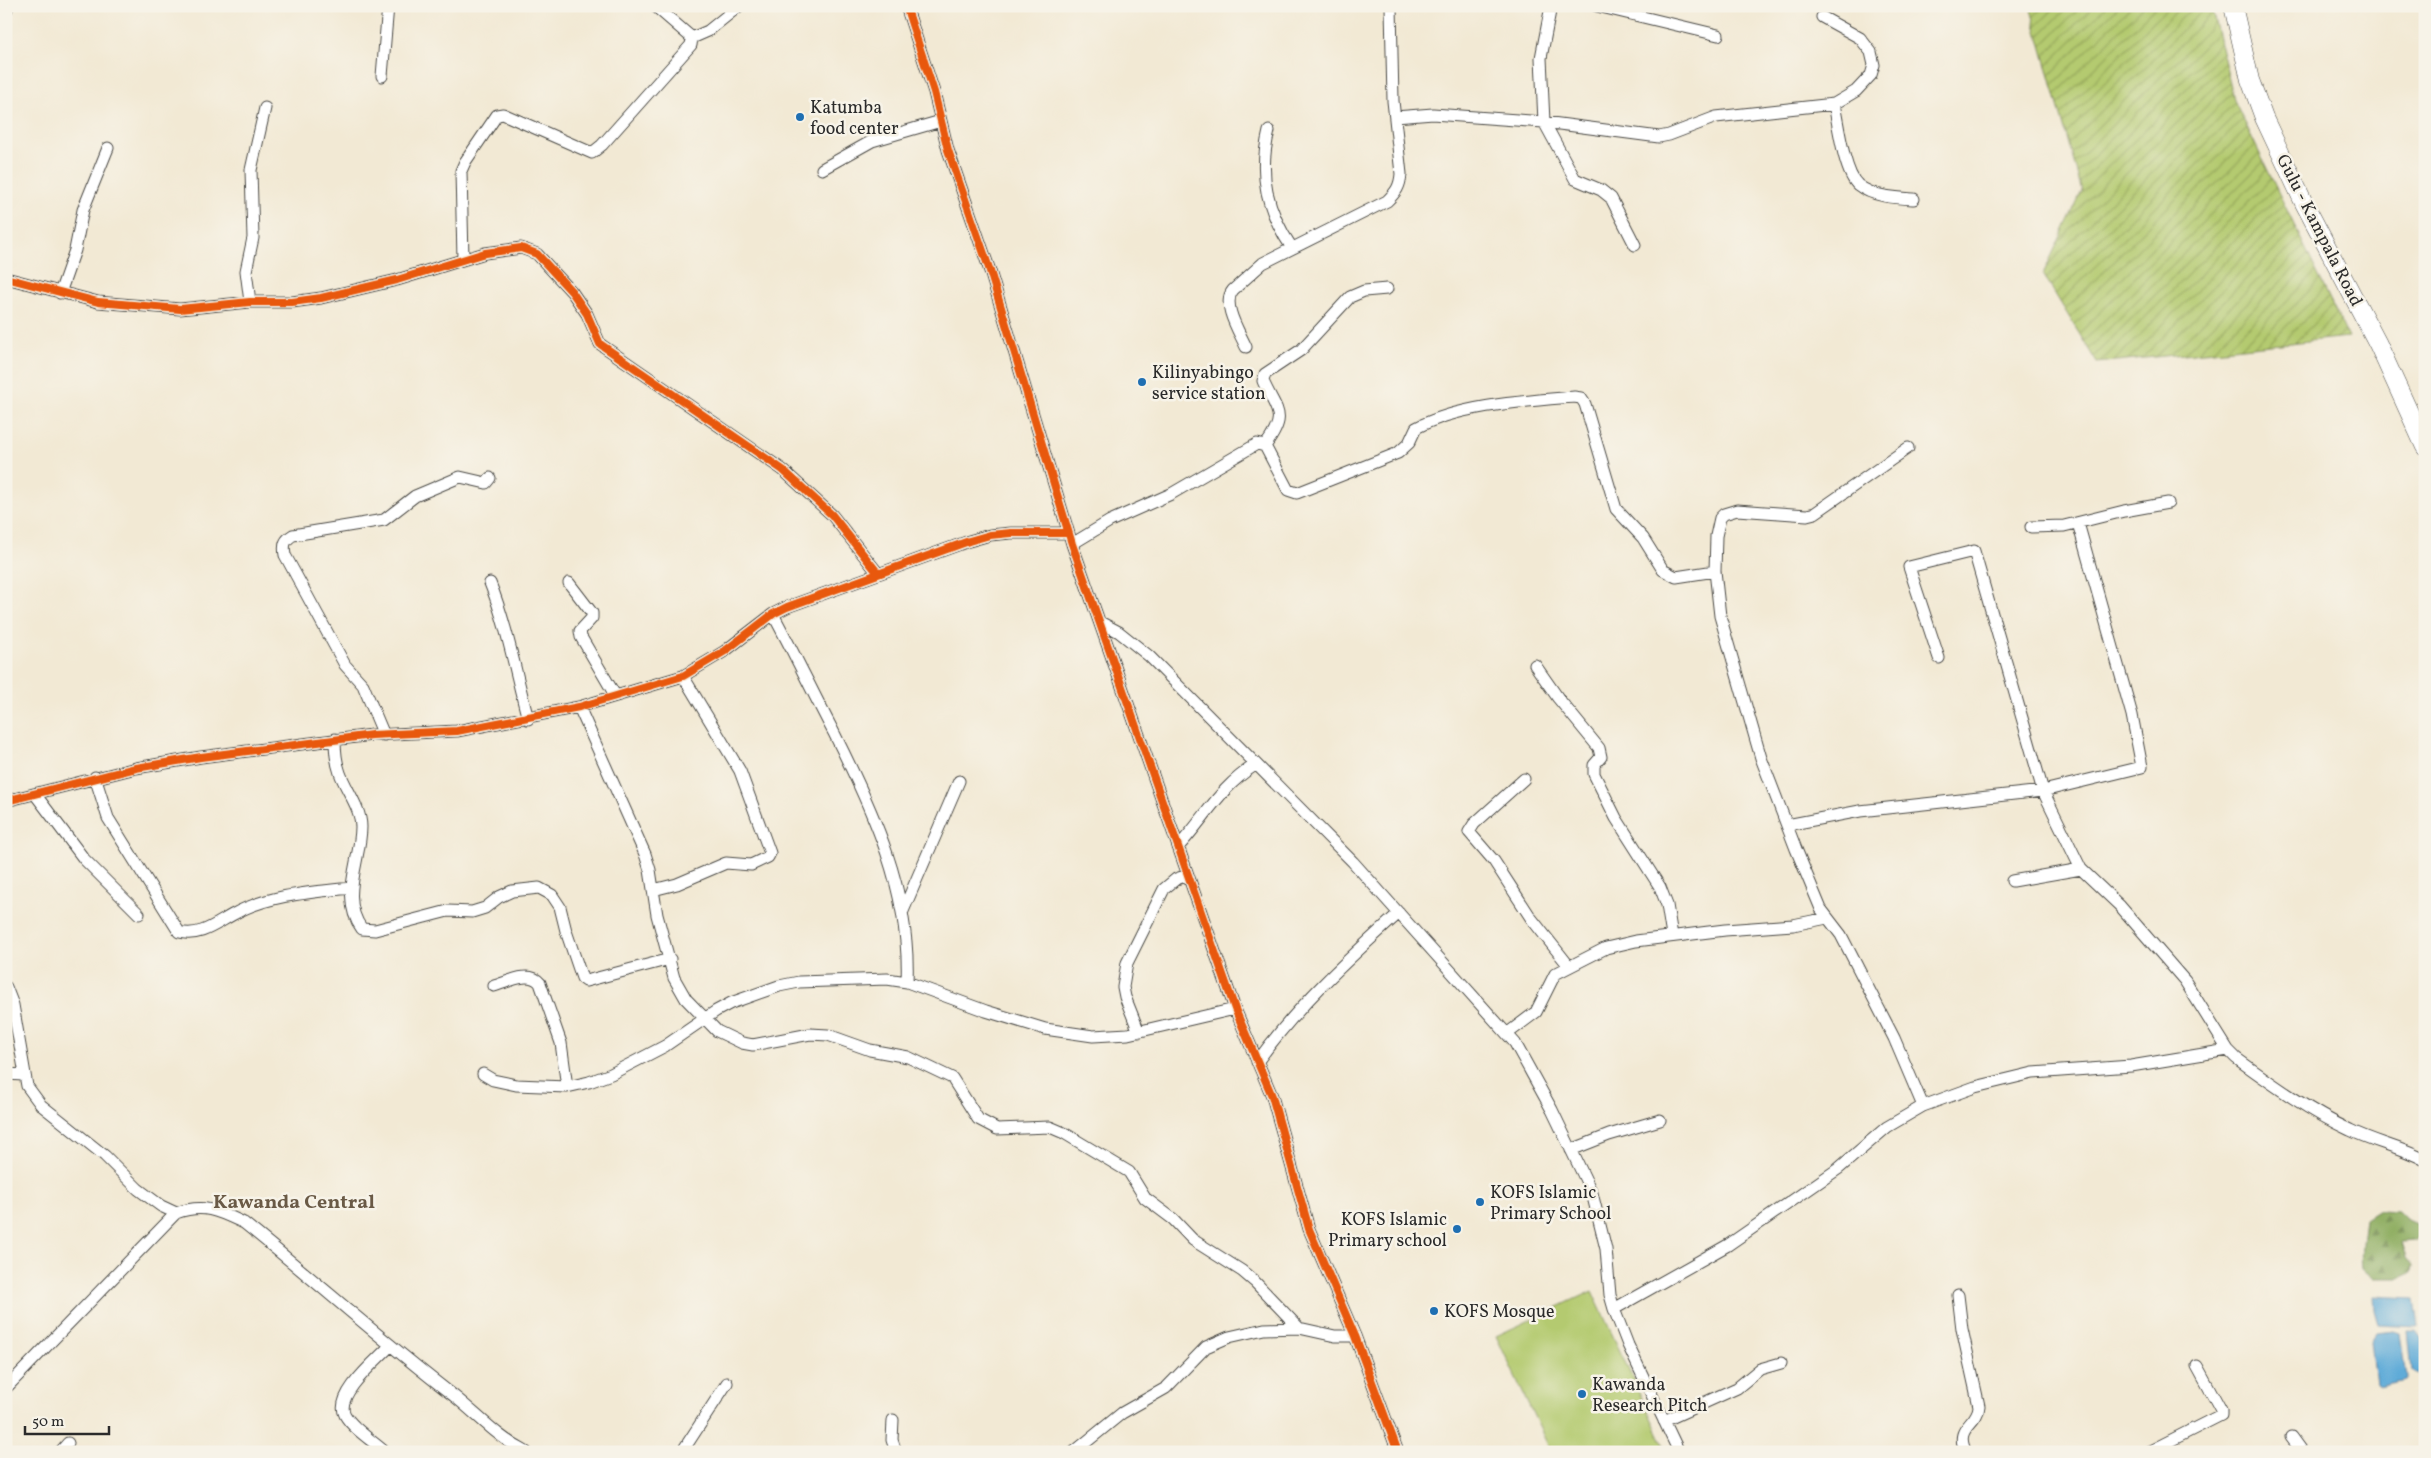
<svg xmlns="http://www.w3.org/2000/svg" width="2431" height="1458" font-family="Vollkorn,serif">
<defs>
<pattern id="forest-firs" width="22" height="20" patternUnits="userSpaceOnUse" patternTransform="scale(1.25)"><rect width="22" height="20" fill="#8fae62"/><path d="M5 1l3.5 6h-7zM16 11l3.5 6h-7z" fill="#758e51"/></pattern>
<pattern id="garden-furrows" width="10" height="10" patternUnits="userSpaceOnUse" patternTransform="scale(1.25)"><rect width="10" height="10" fill="#b4ca6f"/><path d="M-1 1l2-2M0 10L10 0M9 11l2-2" fill="none" stroke="#93a45b"/></pattern>
</defs>
<rect width="100%" height="100%" fill="#f7f3e8"/>
<filter id="ink" filterUnits="userSpaceOnUse"><feTurbulence type="fractalNoise" baseFrequency=".02" numOctaves="2"/><feDisplacementMap in="SourceGraphic" scale="10" xChannelSelector="R" yChannelSelector="G"/><feConvolveMatrix kernelMatrix="1 2 1 2 8 2 1 2 1" color-interpolation-filters="sRGB"/></filter>
<filter id="wash" filterUnits="userSpaceOnUse"><feTurbulence type="fractalNoise" baseFrequency=".0096" numOctaves="4" result="noise"/><feDisplacementMap in="SourceGraphic" scale="20" xChannelSelector="R" yChannelSelector="G"/><feGaussianBlur stdDeviation="1.12" result="paint"/><feColorMatrix in="noise" values="0 0 0 0 0 0 0 0 0 0 0 0 0 0 0 0 0 1.4 0 .05"/><feComposite in="paint" operator="in"/></filter>
<g filter="url(#wash)">
<rect width="100%" height="100%" fill="#f2e9d4"/>
<!-- forest -->
<path fill="url(#forest-firs)" stroke="#5d6c46" d="M2379,1210L2398,1211L2408,1221L2419,1226L2421,1234L2416,1241L2401,1242L2406,1258L2412,1265L2411,1272L2398,1278H2373L2362,1268C2360,1252 2363,1235 2365,1219Z"/>
<!-- garden -->
<path fill="url(#garden-furrows)" stroke="#707a4d" d="M2030,6H2211L2234,100L2348,337L2097,363L2043,274L2082,191Z"/>
<!-- pitch -->
<path fill="#b4ca6f" stroke="#707a4d" d="M1592,1291L1667,1452H1551L1496,1336Z"/>
<!-- water -->
<path fill="#5fabd8" stroke="#456b82" d="M2373,1297L2414,1299L2418,1327L2378,1325L2374,1311Z
M2394,1331L2400,1333L2406,1378L2404,1381L2379,1387L2376,1385L2371,1341L2376,1333Z
M2408,1331H2417L2423,1339L2425,1371L2420,1376L2412,1372Z"/>
</g>
<g filter="url(#ink)">
<g fill="none" stroke-linecap="round" stroke-linejoin="round">
<!-- street casing -->
<g stroke="#494844" stroke-width="13">
<path id="street" d="M655,6L692,38
M906,6L934,92L948,150L990,271L1072,544L1235,1009L1272,1096L1309,1229L1355,1336L1398,1452
M1551,6L1541,58L1544,122L1575,179L1601,190L1611,198L1635,245
M1597,6L1718,35
M6,11L8,6
M382,76L388,6
M1834,104C1838,123 1844,173 1858,185C1873,197 1896,198 1914,199
M1395,117L1433,114L1544,122L1659,137L1669,135L1716,117L1834,104L1856,91L1871,75L1874,65L1871,52L1860,38L1822,17
M1269,131C1258,175 1267,211 1292,248
M822,169L872,141L941,121
M463,259L461,171L465,162L497,115L503,114L592,153L602,145L691,45L692,38L708,31L739,6
M6,278L98,302L180,309L250,302H292L321,298L397,280L485,253L521,248L537,254L572,292L587,314L600,344L783,470L832,515L877,572
M60,293L75,250L83,210L108,148
M250,302L246,271L253,238L251,170L265,108
M1246,347C1240,333 1221,304 1233,290L1263,263L1387,201C1396,192 1400,187 1401,174L1393,101L1391,6
M1265,446C1289,414 1276,411 1263,381L1265,374L1301,350L1350,297L1364,291L1387,289
M1908,448L1815,513L1807,515L1737,510L1724,514L1720,518L1716,536L1715,571L1720,616L1761,758L1796,849L1821,909L1841,935L1894,1038L1923,1106
M2031,527L2064,526L2124,511L2168,503
M1072,544L1110,521L1171,494L1257,444L1265,446L1288,490L1297,493L1398,453L1409,443L1416,428C1458,405 1526,401 1574,397L1581,398L1585,404L1616,509L1643,538L1663,570L1676,577L1715,571
M490,583C507,625 516,675 528,719
M569,583L592,613V618L580,631L581,637L615,695
M773,614C794,653 813,693 834,733C873,811 911,892 907,982
M1100,622L1119,632L1149,656L1353,862L1515,1043L1552,1110L1592,1193L1606,1249L1610,1295L1614,1309L1628,1345L1679,1452
M1939,658L1909,567L1974,551L2043,791L2081,869
M1535,665L1558,698L1599,748L1601,757L1594,765V774L1616,818L1660,887L1667,905L1672,936
M579,707L645,854L650,870L657,915L674,978L686,999L717,1031L742,1043L753,1045L810,1034L828,1035L870,1050L908,1057L952,1078L978,1119L997,1129L1050,1127L1064,1133L1129,1172L1145,1198L1173,1219L1193,1240L1242,1271L1255,1282L1299,1328
M384,735L363,685L345,665L285,555C283,544 285,540 293,535L384,520L415,496L460,477L486,483L490,478
M335,739C335,751 336,762 340,773C346,790 361,808 361,827C361,860 339,898 362,929L375,930L448,911L472,912L485,908L499,897L512,891L539,888L552,895L560,907L566,931L582,978L586,981L670,959
M95,777L108,818L179,932C200,937 214,925 232,915C267,895 312,892 351,888
M1524,779L1474,824L1469,832L1494,861L1531,918L1569,966
M35,794L84,859L139,914
M6,801L136,768L201,757L372,735L457,731L579,707L683,676L725,651L773,614L787,607L969,541L990,535L1011,533H1068
M1787,825L1860,811L2043,791L2142,767L2132,715L2078,523
M1178,847C1206,817 1219,788 1255,765
M2012,881L2081,869L2120,906L2185,981L2228,1050L2236,1058C2272,1084 2309,1111 2350,1130C2374,1142 2401,1147 2425,1160
M653,890L677,884L726,863L751,865L768,857L770,853L740,771L683,676
M903,911L959,781
M494,986C508,982 529,970 540,983L561,1043L567,1087
M6,987L13,1005L27,1086L41,1105L105,1156L138,1189L161,1206L176,1213
M1139,1032L1125,997L1123,987L1127,963L1164,889L1176,879L1188,875
M1508,1033L1536,1012L1555,974L1606,948L1636,941L1725,930L1793,925L1827,918
M1257,1062C1298,1005 1347,960 1399,913
M6,1074L23,1075
M483,1074L493,1080L516,1085L567,1087L589,1082L611,1074L665,1046L716,1011L731,1003L779,986L799,982L887,979L907,982L986,1011L1045,1029L1093,1036L1128,1034L1235,1009
M1571,1150L1609,1135L1660,1120
M1958,1295L1962,1329L1979,1406C1978,1425 1953,1427 1966,1452
M1614,1309L1728,1245L1838,1169L1887,1127L1923,1106L1975,1087L2033,1073L2131,1066L2228,1050
M6,1388L176,1213C204,1203 219,1211 244,1223C315,1280 382,1341 454,1396C479,1416 497,1437 526,1452
M893,1420L892,1440L896,1452
M1664,1421L1737,1388L1760,1369L1781,1363
M2291,1437L2302,1452
M60,1452L68,1443
M385,1452C373,1441 353,1429 345,1415C334,1395 377,1360 389,1347
M682,1452L727,1383
M1074,1452L1122,1413L1166,1388L1206,1347L1229,1337L1264,1329L1299,1328L1335,1336H1355
M2148,1452L2221,1415V1410L2197,1366"/>
</g>
<!-- primary casing -->
<g stroke="#494844" stroke-width="19">
<path id="primary" d="M2233,6L2250,80L2264,118L2304,203L2378,344L2425,447"/>
</g>
<!-- street -->
<use href="#street" stroke="#fff" stroke-width="11"/>
<!-- primary -->
<use href="#primary" stroke="#fff" stroke-width="18"/>
<!-- cycleway casing -->
<g stroke="#f7f3e8" stroke-width="11">
<path id="cycleway" d="M906,6L934,92L948,150L990,271L1072,544L1235,1009L1272,1096L1309,1229L1355,1336L1398,1452
M6,278L98,302L180,309L250,302H292L321,298L397,280L485,253L521,248L537,254L572,292L587,314L600,344L783,470L832,515L877,572
M6,801L136,768L201,757L372,735L457,731L579,707L683,676L725,651L773,614L787,607L969,541L990,535L1011,533H1068"/>
</g>
<!-- cycleway -->
<use href="#cycleway" stroke="#e8590c" stroke-width="8"/>
</g>
</g>
<!-- markers -->
<g fill="#1f6fb2" stroke="#f7f3e8" stroke-width="2">
<circle cx="800" cy="117" r="5"/>
<circle cx="1142" cy="382" r="5"/>
<circle cx="1480" cy="1202" r="5"/>
<circle cx="1457" cy="1229" r="5"/>
<circle cx="1434" cy="1311" r="5"/>
<circle cx="1582" cy="1394" r="5"/>
</g>
<g text-anchor="middle" stroke-width="5" stroke-linejoin="round" paint-order="stroke">
<!-- poi labels -->
<g font-size="18" fill="#2b2b2b" stroke="#f7f3e8" text-anchor="start">
<text x="810" y="113">Katumba<tspan x="810" dy="21">food center</tspan></text>
<text x="1152" y="378">Kilinyabingo<tspan x="1152" dy="21">service station</tspan></text>
<text x="1490" y="1198">KOFS Islamic<tspan x="1490" dy="21">Primary School</tspan></text>
<text x="1447" y="1225" text-anchor="end">KOFS Islamic<tspan x="1447" dy="21">Primary school</tspan></text>
<text x="1444" y="1317">KOFS Mosque</text>
<text x="1592" y="1390">Kawanda<tspan x="1592" dy="21">Research Pitch</tspan></text>
</g>
<!-- street labels -->
<g font-size="18" fill="#2b2b2b" stroke="#f7f3e8">
<text transform="translate(2320 230) rotate(63)" y="6">Gulu - Kampala Road</text>
</g>
<!-- quarter labels -->
<g font-size="20" font-weight="bold" fill="#6a5a46" stroke="#f7f3e8">
<text x="294" y="1208">Kawanda Central</text>
</g>
</g>
<!-- margin -->
<rect width="2431" height="1458" fill="none" stroke="#f7f3e8" stroke-width="25"/>
<!-- scale -->
<path d="M25 1426v8h84v-8" fill="none" stroke="#2b2b2b" stroke-width="2.5"/>
<text x="32" y="1426" font-size="15" fill="#2b2b2b" stroke="#f7f3e8" stroke-width="4" paint-order="stroke">50 m</text>
</svg>
